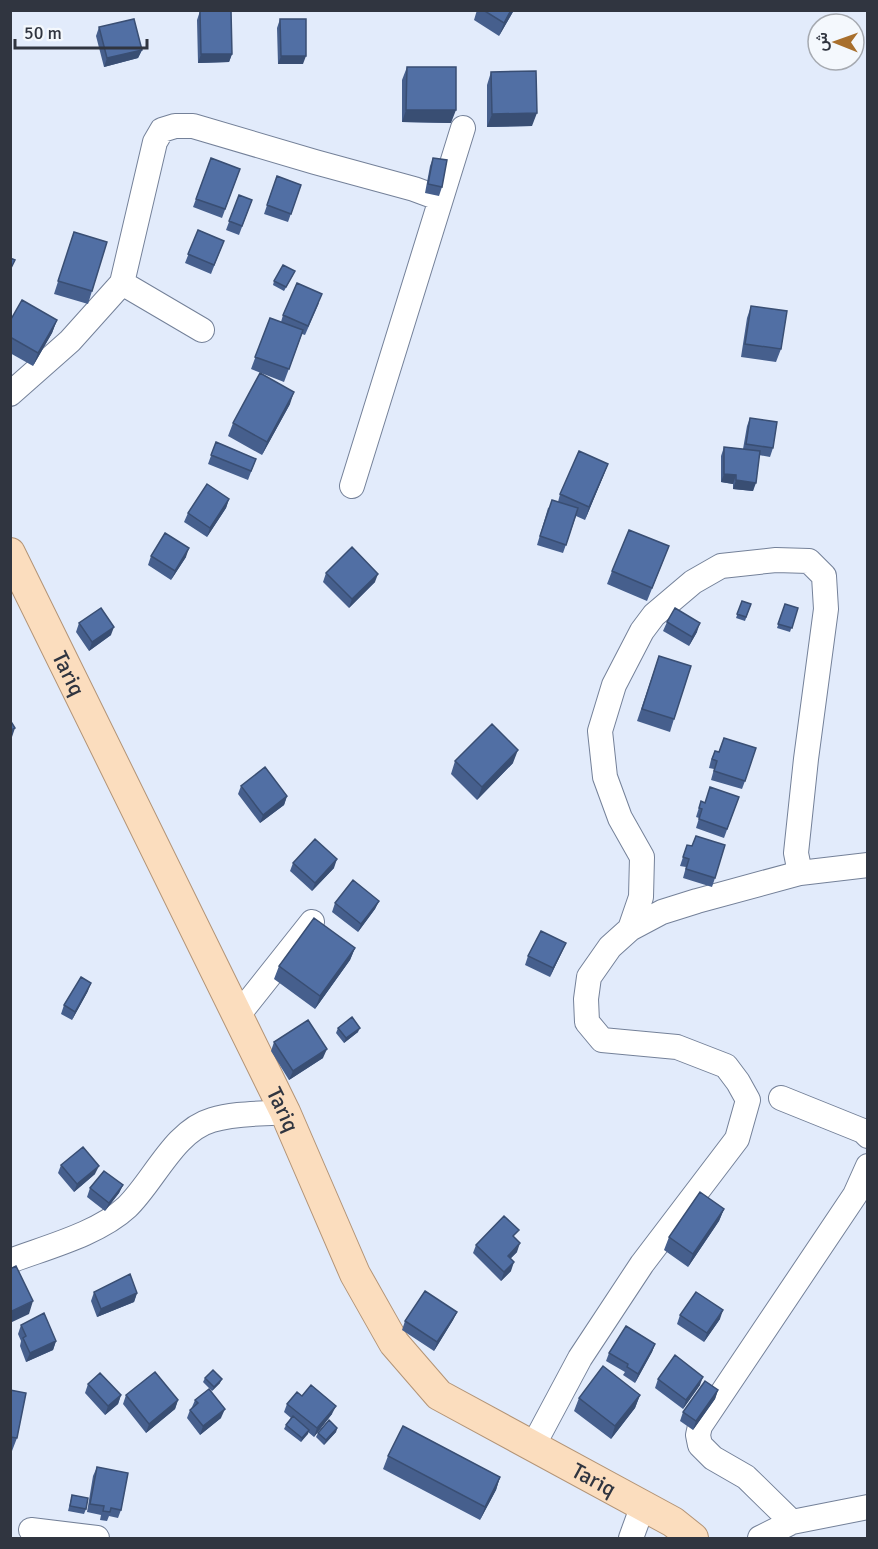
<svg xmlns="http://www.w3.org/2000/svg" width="878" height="1549" font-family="Signika,Vazirmatn,sans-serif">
<rect width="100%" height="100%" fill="#e2ebfb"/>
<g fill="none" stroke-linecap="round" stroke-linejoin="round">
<!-- minor casing -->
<g stroke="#748199" stroke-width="26">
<path id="minor" d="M122,283L155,142L162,130L175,126H193L315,162L414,189L441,199
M10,394L70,341L122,283L202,330
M352,486L463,128
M630,929L641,897L642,857L620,818L605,777L600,731L614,685L642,631L654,615L693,582L721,566L776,560L809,561L824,576L826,609L806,759L796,853L800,873
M239,1014L312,922
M781,1098L863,1131L868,1136
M10,1261C47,1247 98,1234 127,1207C154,1181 174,1131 212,1120C235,1113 262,1114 285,1112
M533,1446L580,1358L642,1264L737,1139L748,1100L738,1082L726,1066L677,1047L602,1040L587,1022L586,999L589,977L610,947L630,929L662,912L697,901L800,873L868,865
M792,1522L746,1477L713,1458L700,1445L698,1435L700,1426L855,1195L868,1166
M31,1530L97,1538
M631,1538L643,1505
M760,1538L792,1522L868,1507"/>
</g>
<!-- major casing -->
<g stroke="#b39476" stroke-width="32">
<g id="major">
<path id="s1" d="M10,553L285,1112L355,1274L394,1343L439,1395L673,1522L693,1538"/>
</g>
</g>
<!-- minor -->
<use href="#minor" stroke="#fff" stroke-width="24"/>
<!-- major -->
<use href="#major" stroke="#fbddbe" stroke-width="30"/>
</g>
<!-- wall -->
<path fill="#465f8d" d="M477,10H514L499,36L474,20Z
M200,11L232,54L229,62L198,63L197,20Z
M280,19L303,64H278L277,28Z
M99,27L142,50L138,58L104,67L96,36Z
M407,67L451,123L402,122V80Z
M491,72L532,126L487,127V85Z
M211,158L240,169L222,218L193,207Z
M433,158L442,187L439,196L425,193L430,166Z
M277,176L301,185L288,222L264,214Z
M239,195L252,200L239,235L226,230Z
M198,230L224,241L211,274L185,263Z
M74,232L92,291L88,304L54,294Z
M293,275L284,291L273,285L274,281Z
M319,303L305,335L302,334L284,382L251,369L270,318L281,322L283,315Z
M751,306L781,349L776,362L741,357L747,318Z
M57,320L52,333L33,366L10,353V321Z
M290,404L262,455L228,436L233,423Z
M750,418L773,448L770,457L759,455L753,491L733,489V484L721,482V456L724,447L743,449L747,426Z
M216,442L256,459L248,480L208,464Z
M608,464L585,520L576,516L563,553L537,545L548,508L558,502L560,494Z
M229,499L226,508L207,537L184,522L188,513Z
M151,556L186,557L171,580L148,565Z
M664,559L647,601L607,584L612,571Z
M326,573L375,582L349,608L323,582Z
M742,601L751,604L745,621L736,618Z
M785,604L798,608L790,632L777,628Z
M667,622L697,632L689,646L663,631Z
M79,623L111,635L89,651L76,632Z
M659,656L674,719L670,732L637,721Z
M724,738L745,781L742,789L711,780L714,769L709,768L711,760L715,751L719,752Z
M455,761L513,763L477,800L451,774Z
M241,786L287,796L284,805L260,823L238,794Z
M739,797L724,838L696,828L699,818L696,817L701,801L705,803Z
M696,836L715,878L712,887L683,878L686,867L680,866L687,845L692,846Z
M293,863L334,868L312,891L290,871Z
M379,901L375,909L358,932L332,912L335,903Z
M566,943L550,977L525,965L528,956Z
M355,948L350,960L315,1009L274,979L279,966Z
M88,991L72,1020L61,1014L64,1005Z
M338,1028L358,1032L344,1043L336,1033Z
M274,1042L323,1058L289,1080L271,1051Z
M61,1165L95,1174L74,1192L58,1173Z
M123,1185L119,1193L105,1211L87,1197L90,1188Z
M724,1209L719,1221L688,1267L664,1250L669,1237Z
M516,1238L517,1252L511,1258V1271L501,1281L473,1253L476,1245Z
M94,1292L137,1293L134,1302L97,1317L91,1301Z
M457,1312L453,1320L434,1351L402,1330L405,1321Z
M680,1315L720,1319L704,1342L677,1324Z
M21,1325L56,1341L53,1350L26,1362L20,1346L21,1341L18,1334Z
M655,1344L652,1352L635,1383L623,1375L625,1372L606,1361L609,1353Z
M205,1378L220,1383L212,1391L203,1382Z
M658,1379L700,1385L683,1409L655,1388Z
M88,1384L121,1395L118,1404L105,1415L85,1393Z
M10,1390L17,1438L12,1451H10Z
M718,1390L715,1399L693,1430L680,1421L683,1412Z
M126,1395L178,1400L175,1409L146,1433L123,1404Z
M640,1395L635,1408L611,1439L574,1411L579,1398Z
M302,1396L332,1414L314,1437L308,1432L301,1442L284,1429L286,1425L291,1418L284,1412L287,1404Z
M195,1400L221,1418L200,1435L187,1418L190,1410L192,1407Z
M337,1428L336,1432L324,1445L316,1437L318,1433Z
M388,1456L500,1477L496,1490L480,1520L383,1469Z
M97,1467L121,1510L118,1518L109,1516L107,1521L100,1520L101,1515L87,1512L93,1476Z
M72,1495L86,1509L84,1514L68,1511Z"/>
<!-- shaded-wall -->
<path fill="#394e73" d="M511,10H514L499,36L504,23Z
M142,50L138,58L104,67L107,58Z
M201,54H232L229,62L198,63Z
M281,56H306L303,64H278Z
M406,110H456L451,123L402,122Z
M537,113L532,126L487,127L492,114Z
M57,320L52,333L33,366L38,353Z
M294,392L290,404L262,455L267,442Z
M608,464L603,477L585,520L589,507Z
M724,474L736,475L733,484L721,482Z
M736,480L756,483L753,491L733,489Z
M229,499L226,508L207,537L210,528Z
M189,548L186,557L171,580L175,571Z
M378,574L375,582L349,608L352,599Z
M700,623L697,632L689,646L692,637Z
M114,627L111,635L89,651L92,642Z
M15,728L12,737L10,738V731Z
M518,750L513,763L477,800L482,787Z
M287,796L284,805L260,823L263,815Z
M337,859L334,868L312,891L315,883Z
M379,901L375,909L358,932L361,924Z
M566,943L562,952L550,977L553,968Z
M355,948L350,960L315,1009L320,996Z
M91,983L88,991L72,1020L75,1012Z
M360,1028L358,1032L344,1043L346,1038Z
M327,1049L323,1058L289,1080L293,1071Z
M99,1166L95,1174L74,1192L77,1184Z
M123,1185L119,1193L105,1211L109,1203Z
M724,1209L719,1221L688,1267L693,1254Z
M520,1243L517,1252L505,1264L508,1256Z
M514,1262L511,1271L501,1281L504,1272Z
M137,1293L134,1302L97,1317L101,1309Z
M33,1301L29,1314L10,1323V1312Z
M723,1310L720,1319L704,1342L707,1333Z
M457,1312L453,1320L434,1351L437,1342Z
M56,1341L53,1350L26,1362L30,1353Z
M655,1344L652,1352L635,1383L638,1374Z
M703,1377L700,1385L683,1409L686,1400Z
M222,1379L220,1383L212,1391L214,1387Z
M718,1390L715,1399L693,1430L696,1421Z
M121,1395L118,1404L105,1415L108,1406Z
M640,1395L635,1408L611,1439L615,1426Z
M178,1400L175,1409L146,1433L149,1424Z
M336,1406L332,1414L314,1437L317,1428Z
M225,1409L221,1418L200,1435L203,1426Z
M337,1428L336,1432L324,1445L326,1440Z
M309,1430L308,1434L301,1442L302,1438Z
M500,1477L496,1490L480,1520L485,1507Z"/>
<!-- building -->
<path fill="#516fa4" stroke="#394e73" stroke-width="1.5" d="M231,10L232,54H201L200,11Z
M483,10H511L504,23Z
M134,19L142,50L107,58L99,27Z
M280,19H306V56H281Z
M407,67H456V110H406Z
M536,71L537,113L492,114L491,72Z
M211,158L240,169L225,209L196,199Z
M433,158L447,160L442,187L428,184Z
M277,176L301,185L291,214L267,205Z
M239,195L252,200L242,226L229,221Z
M198,230L224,241L214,265L188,254Z
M74,232L107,242L92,291L58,281Z
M10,258L15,260L10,270Z
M283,265L295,271L286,287L274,281Z
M297,283L322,294L308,326L283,315Z
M22,300L57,320L38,353L10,337V321Z
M751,306L787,311L781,349L745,344Z
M270,318L303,330L289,369L255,357Z
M260,373L294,392L267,442L233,423Z
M750,418L777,422L773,448L746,444Z
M216,442L256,459L251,471L211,455Z
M724,447L760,451L756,483L736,480V475L724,474Z
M579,451L608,464L589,507L560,494Z
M207,484L229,499L210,528L188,513Z
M552,500L578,508L566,545L540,536Z
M629,530L669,546L652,588L612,571Z
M165,533L189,548L175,571L151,556Z
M352,547L378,574L352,599L326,573Z
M742,601L751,604L746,617L737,614Z
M785,604L798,608L792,628L778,624Z
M101,608L114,627L92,642L79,623Z
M675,608L700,623L692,637L667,622Z
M659,656L691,666L674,719L642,709Z
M10,720L15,728L10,731Z
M492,724L518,750L482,787L455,761Z
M724,738L756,748L745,781L714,771L717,761L712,759L715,751L719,752Z
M265,767L287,796L263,815L241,786Z
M710,787L739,797L727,829L699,819L702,809L699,808L701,801L705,803Z
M696,836L725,845L715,878L686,869L689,859L683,857L687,845L692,846Z
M315,839L337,859L315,883L293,863Z
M353,880L379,901L361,924L335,903Z
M314,918L355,948L320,996L279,966Z
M541,931L566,943L553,968L528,956Z
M81,977L91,983L75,1012L64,1005Z
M352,1017L360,1028L346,1038L338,1028Z
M308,1020L327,1049L293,1071L274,1042Z
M83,1147L99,1166L77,1184L61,1165Z
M104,1171L123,1185L109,1203L90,1188Z
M700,1192L724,1209L693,1254L669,1237Z
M504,1216L519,1230L513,1236L520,1243L508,1256L514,1262L504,1272L476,1245Z
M16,1266L33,1301L10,1312V1269Z
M130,1274L137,1293L101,1309L94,1292Z
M425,1291L457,1312L437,1342L405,1321Z
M696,1292L723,1310L707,1333L680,1315Z
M44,1313L56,1341L30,1353L23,1338L26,1336L21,1325Z
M626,1326L655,1344L638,1374L627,1367L628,1364L609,1353Z
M675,1355L703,1377L686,1400L658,1379Z
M603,1366L640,1395L615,1426L579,1398Z
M213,1370L222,1379L214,1387L205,1378Z
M155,1372L178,1400L149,1424L126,1395Z
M100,1373L121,1395L108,1406L88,1384Z
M705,1381L718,1390L696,1421L683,1412Z
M311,1385L336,1406L317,1428L287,1404L297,1392L302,1396Z
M209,1389L225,1409L203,1426L190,1410L198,1403L195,1400Z
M10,1390L26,1393L17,1438L10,1437Z
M293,1416L309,1430L302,1438L286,1425Z
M329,1420L337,1428L326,1440L318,1433Z
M403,1426L500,1477L485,1507L388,1456Z
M97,1467L128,1473L121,1510L111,1508L110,1512L103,1511L104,1506L90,1504Z
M72,1495L88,1498L86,1509L70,1506Z"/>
<g text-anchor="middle" stroke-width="6" stroke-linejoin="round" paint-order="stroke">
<!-- street labels -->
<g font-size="22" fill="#303540" stroke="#f4f8fd">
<text dy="8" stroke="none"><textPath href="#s1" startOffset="134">Tariq</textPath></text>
<text dy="8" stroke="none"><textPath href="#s1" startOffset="620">Tariq</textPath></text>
<text dy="8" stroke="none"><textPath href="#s1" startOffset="1124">Tariq</textPath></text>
</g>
</g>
<!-- border -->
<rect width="878" height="1549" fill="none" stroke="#303540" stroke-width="24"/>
<!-- north arrow -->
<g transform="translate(836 42) rotate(271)"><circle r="28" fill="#f4f8fd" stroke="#a6aab1" stroke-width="1.5"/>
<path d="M0-4.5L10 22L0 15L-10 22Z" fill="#a86f2d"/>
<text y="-9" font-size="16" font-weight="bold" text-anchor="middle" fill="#303540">ش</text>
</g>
<!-- scale -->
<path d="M15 39v9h132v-9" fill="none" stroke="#303540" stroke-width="3"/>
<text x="24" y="39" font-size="18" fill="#303540" stroke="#f4f8fd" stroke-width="4.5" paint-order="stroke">50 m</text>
</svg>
